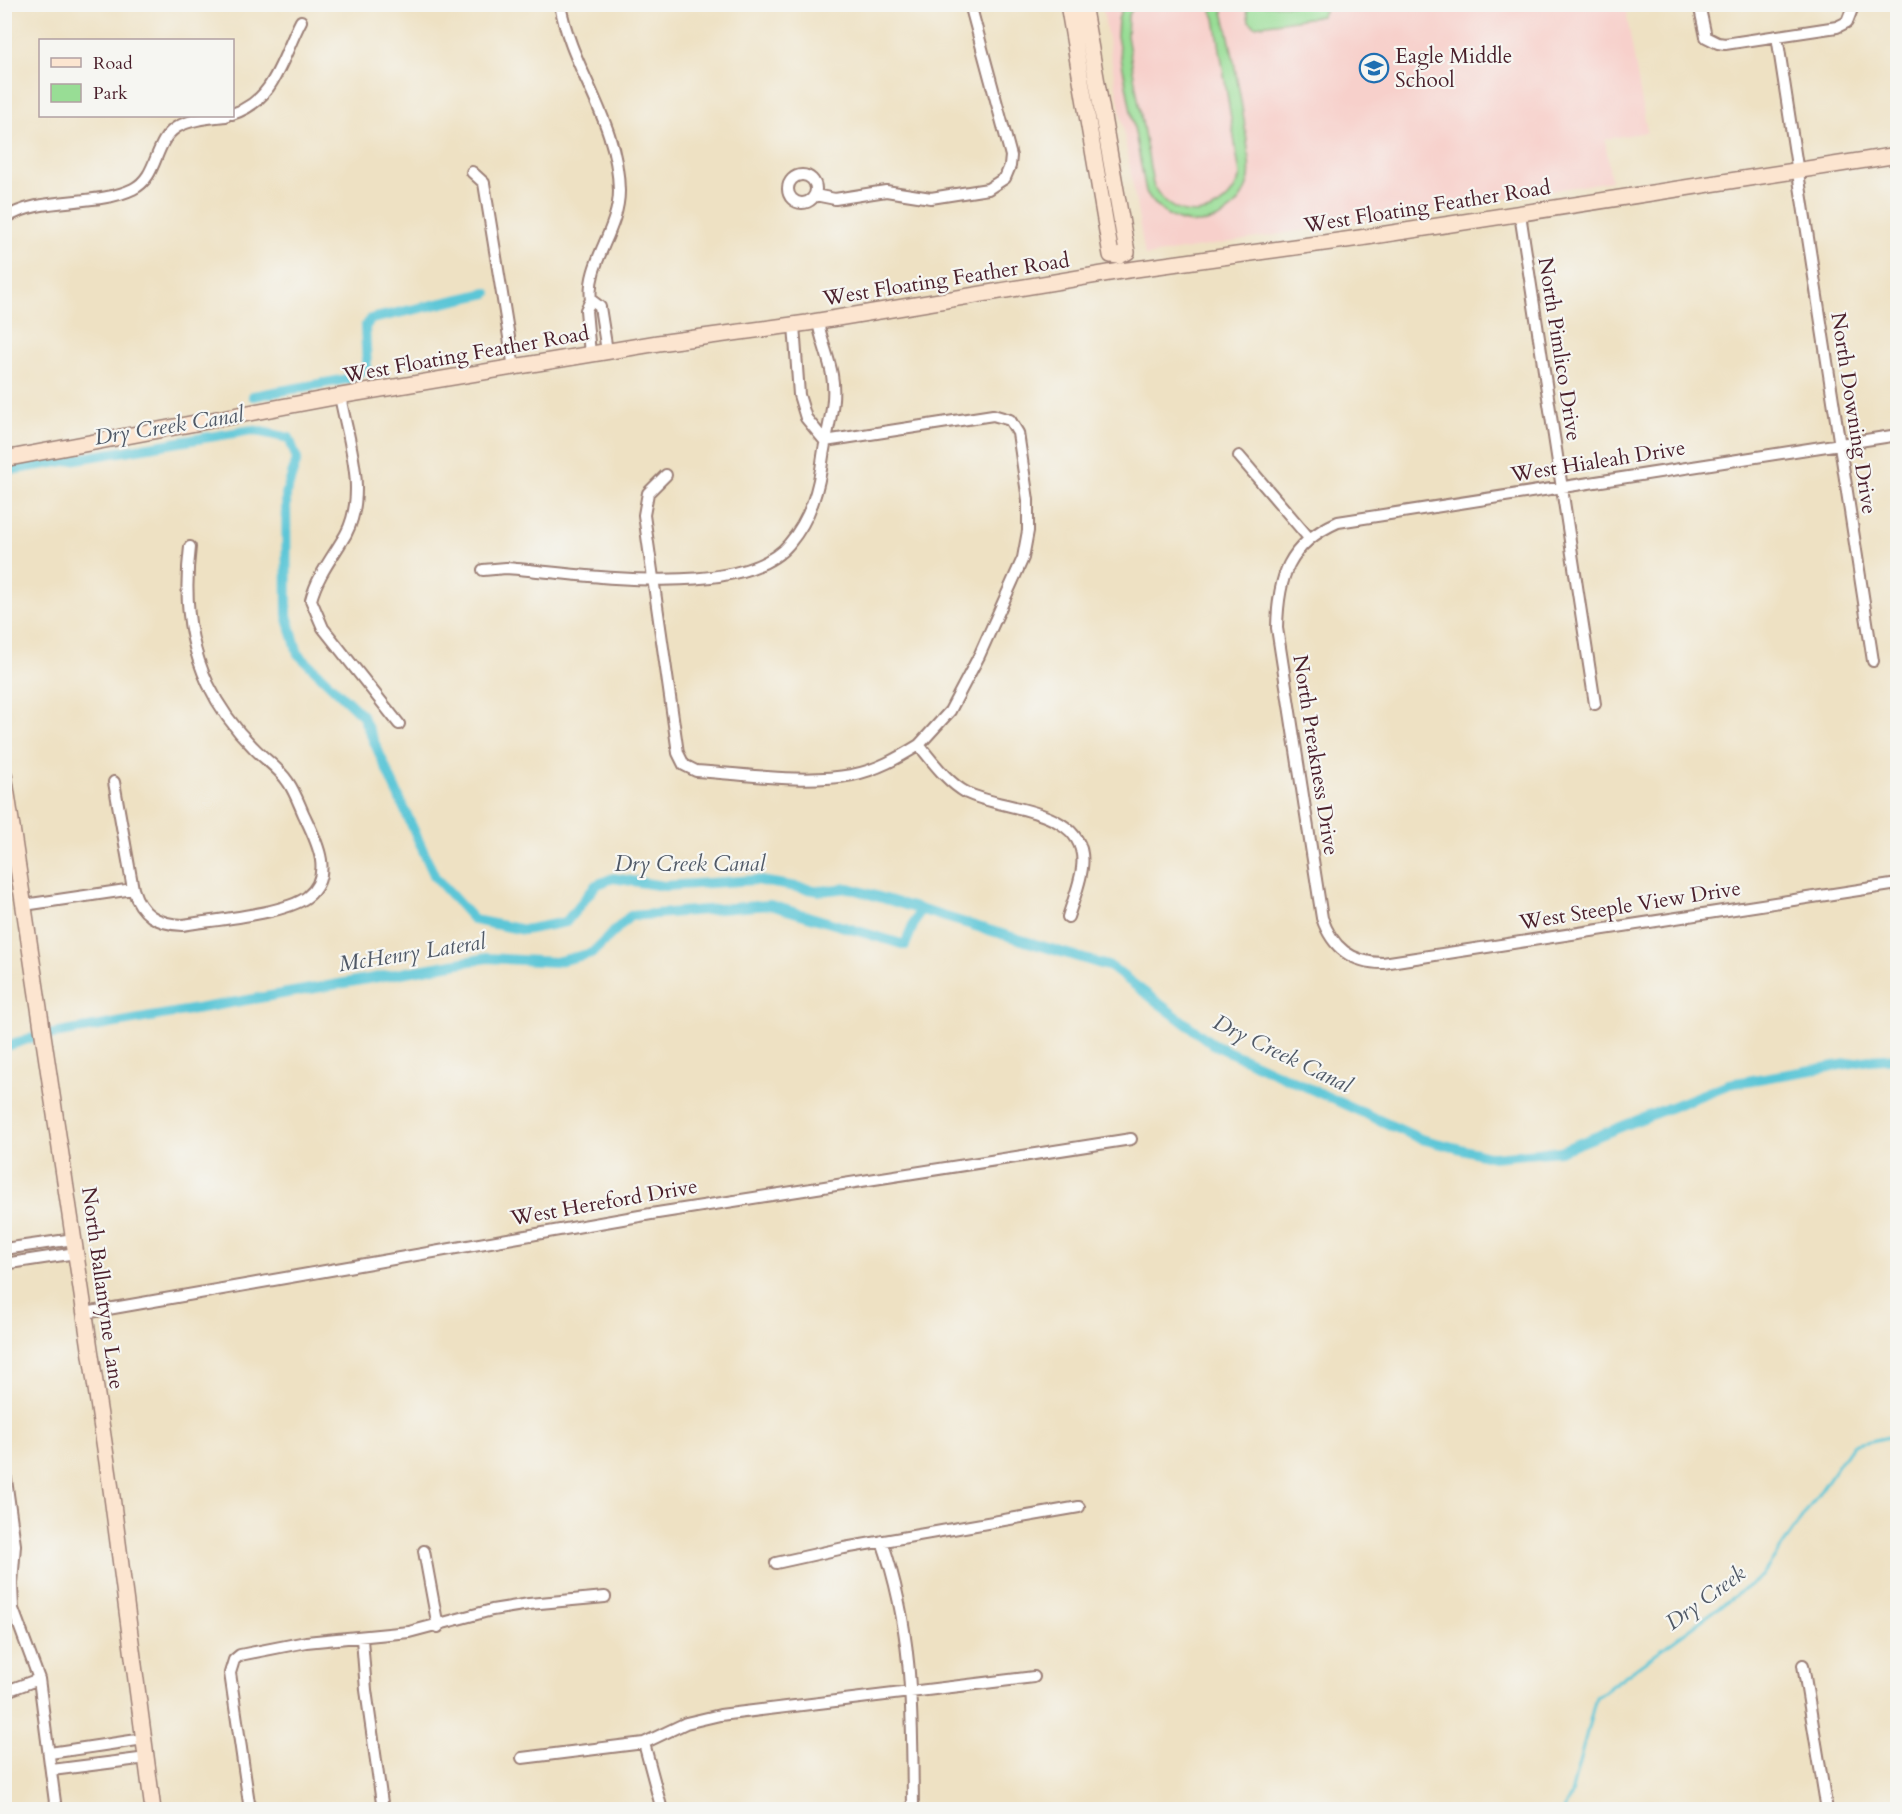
<svg xmlns="http://www.w3.org/2000/svg" width="1902" height="1814" font-family="Cardo,serif">
<rect width="100%" height="100%" fill="#f6f6f2"/>
<filter id="ink" filterUnits="userSpaceOnUse"><feTurbulence type="fractalNoise" baseFrequency=".0167" numOctaves="2"/><feDisplacementMap in="SourceGraphic" scale="12" xChannelSelector="R" yChannelSelector="G"/><feConvolveMatrix kernelMatrix="1 2 1 2 8 2 1 2 1" color-interpolation-filters="sRGB"/></filter>
<filter id="wash" filterUnits="userSpaceOnUse"><feTurbulence type="fractalNoise" baseFrequency=".008" numOctaves="4" result="noise"/><feDisplacementMap in="SourceGraphic" scale="24" xChannelSelector="R" yChannelSelector="G"/><feGaussianBlur stdDeviation="1.35" result="paint"/><feColorMatrix in="noise" values="0 0 0 0 0 0 0 0 0 0 0 0 0 0 0 0 0 1.4 0 .05"/><feComposite in="paint" operator="in"/></filter>
<g filter="url(#wash)">
<rect width="100%" height="100%" fill="#eee1c3"/>
<!-- built -->
<path fill="#f7d0cb" d="M1102,5H1625L1647,132L1605,139L1611,181L1145,256Z"/>
<!-- green -->
<path fill="#98dd95" stroke="#717e60" stroke-width="1.5" d="M1123,5H1134L1128,17L1127,36L1153,184C1172,228 1229,219 1240,175L1215,18L1209,5L1221,6C1229,29 1253,157 1249,178C1244,202 1224,222 1198,223C1175,223 1158,212 1146,192L1117,36L1118,20Z
M1246,5H1324L1325,10L1321,16L1255,26L1249,21Z"/>
<g fill="none" stroke-linecap="round" stroke-linejoin="round">
<!-- stream -->
<path stroke="#5cc6d7" stroke-width="3" d="M1564,1810L1571,1794L1596,1697L1762,1576L1852,1445L1898,1435"/>
<!-- canal -->
<path stroke="#5cc6d7" stroke-width="10" d="M253,396L353,378L367,367L365,327L371,319L487,293
M4,471L252,430L289,438L297,459L286,494L287,615L298,654L362,715L435,877L474,920L524,930L566,922L596,885L613,878L664,886L755,880L820,891L849,888L1111,967L1214,1045L1421,1139L1493,1157L1560,1151L1729,1084L1870,1060L1898,1058
M48,1035L487,958L555,962L592,953L630,916L770,905L905,945L920,909
M4,1047L31,1038"/>
</g>
</g>
<g filter="url(#ink)">
<g fill="none" stroke-linecap="round" stroke-linejoin="round">
<!-- street casing -->
<g stroke="#9c8077" stroke-width="14">
<path id="street" d="M560,4C571,70 618,119 619,191C619,231 586,263 591,300
M1699,4L1706,37L1718,43L1725,44L1837,27L1847,22L1854,4
M1777,36L1873,661
M232,114C275,101 282,57 301,21
M472,172L484,183L514,368
M788 189a14 14 0 1 1 28 0a14 14 0 1 1-28 0Z
M815,195L835,199L886,191L931,198L988,189L1005,178L1010,166L1011,156L970,4
M1520,214L1595,704
M4,219C38,195 96,207 133,189C159,176 153,142 177,127C191,119 210,118 226,116
M794,325L799,395L806,418L825,441
M590,354L586,310L591,300L600,307L607,351
M340,396C348,440 368,492 346,534C334,555 317,576 311,600L323,628L399,724
M1898,435L1338,522C1288,544 1278,577 1277,628L1322,918C1332,947 1351,963 1383,963L1898,884
M825,441L993,415L1010,420L1018,433L1028,500V531L1023,558L979,656L950,711L919,745
M1239,456L1309,538
M666,475L648,493L644,515L678,753L684,765L696,771C746,774 802,784 852,775C877,770 898,758 919,745C933,762 947,782 967,793C1004,811 1090,808 1082,868C1080,884 1073,901 1068,917
M483,570L506,568C574,573 742,602 789,544C811,518 819,488 823,456C827,428 837,403 832,375C829,357 821,340 818,322
M114,782L133,889C141,915 157,924 183,925C213,920 285,914 307,897C335,875 316,840 304,815C299,804 295,792 288,782C279,768 264,759 253,747C235,729 219,707 208,684C188,641 184,594 190,547
M24,905L133,889
M4,1249L74,1239
M4,1264L76,1253
M85,1313L651,1214L1131,1139
M4,1465L15,1545L12,1584L13,1609L39,1679L56,1810
M882,1541C914,1633 912,1714 913,1810
M424,1551L438,1627
M776,1563L844,1548L1079,1507
M362,1639L366,1690L383,1810
M1803,1665L1827,1810
M4,1692L39,1679
M644,1743L662,1810
M50,1753L144,1739
M522,1758L644,1743L686,1723L720,1715L1034,1677
M52,1770L147,1758
M250,1810L230,1673L234,1660L240,1655L306,1642L409,1632L492,1610L529,1604L605,1597"/>
</g>
<!-- secondary casing -->
<g stroke="#9c8077" stroke-width="18">
<path id="secondary" d="M1068,4L1111,255L1119,256L1127,252L1083,4
M4,459L340,396L658,343L807,323L1121,271L1360,238L1898,155
M4,774L111,1489L153,1810"/>
</g>
<!-- street -->
<use href="#street" stroke="#fff" stroke-width="10"/>
<!-- secondary -->
<use href="#secondary" stroke="#fce5d0" stroke-width="15"/>
</g>
</g>
<!-- icons -->
<defs>
<g id="school-ring" transform="scale(1.5)"><circle r="9.5" fill="#f6f6f2" stroke="#1f6fb2" stroke-width="1.5"/><path d="M0-5L7-2L0 1L-7-2ZM-4 1L0 2.5L4 1V4Q0 6-4 4Z" fill="#1f6fb2"/></g>
</defs>
<g fill-rule="evenodd">
<use href="#school-ring" x="1374" y="68"/>
</g>
<g text-anchor="middle" stroke-width="4.5" stroke-linejoin="round" paint-order="stroke">
<!-- poi labels -->
<g font-size="21" fill="#4a1f2b" stroke="#f6f6f2" text-anchor="start">
<text x="1395" y="63">Eagle Middle<tspan x="1395" dy="24">School</tspan></text>
</g>
<!-- street labels -->
<g font-size="21" fill="#4a1f2b" stroke="#f6f6f2">
<text transform="translate(1427 206) rotate(-9)" y="7">West Floating Feather Road</text>
<text transform="translate(946 279) rotate(-9)" y="7">West Floating Feather Road</text>
<text transform="translate(1560 349) rotate(81)" y="7">North Pimlico Drive</text>
<text transform="translate(466 354) rotate(-10)" y="7">West Floating Feather Road</text>
<text transform="translate(1854 413) rotate(81)" y="7">North Downing Drive</text>
<text transform="translate(1598 461) rotate(-9)" y="7">West Hialeah Drive</text>
<text transform="translate(1316 755) rotate(81)" y="7">North Preakness Drive</text>
<text transform="translate(1630 905) rotate(-9)" y="7">West Steeple View Drive</text>
<text transform="translate(604 1202) rotate(-10)" y="7">West Hereford Drive</text>
<text transform="translate(103 1288) rotate(82)" y="7">North Ballantyne Lane</text>
</g>
<!-- water labels -->
<g font-size="22" font-style="italic" fill="#505967" stroke="#f6f6f2">
<text transform="translate(169 425) rotate(-9)" y="8">Dry Creek Canal</text>
<text x="690" y="871">Dry Creek Canal</text>
<text transform="translate(412 952) rotate(-9)" y="8">McHenry Lateral</text>
<text transform="translate(1283 1053) rotate(26)" y="8">Dry Creek Canal</text>
<text transform="translate(1705 1597) rotate(-36)" y="8">Dry Creek</text>
</g>
</g>
<!-- margin -->
<rect width="1902" height="1814" fill="none" stroke="#f6f6f2" stroke-width="24"/>
<!-- legend -->
<rect x="39" y="39" width="195" height="78" fill="#f6f6f2" stroke="#b1a0a2" stroke-width="1.5"/>
<rect x="51" y="58" width="30" height="9" fill="#fce5d0" stroke="#b1a0a2" stroke-width="1.5"/>
<text x="93" y="69" font-size="18" fill="#4a1f2b">Road</text>
<rect x="51" y="84" width="30" height="18" fill="#98dd95" stroke="#b1a0a2" stroke-width="1.5"/>
<text x="93" y="99" font-size="18" fill="#4a1f2b">Park</text>
</svg>
